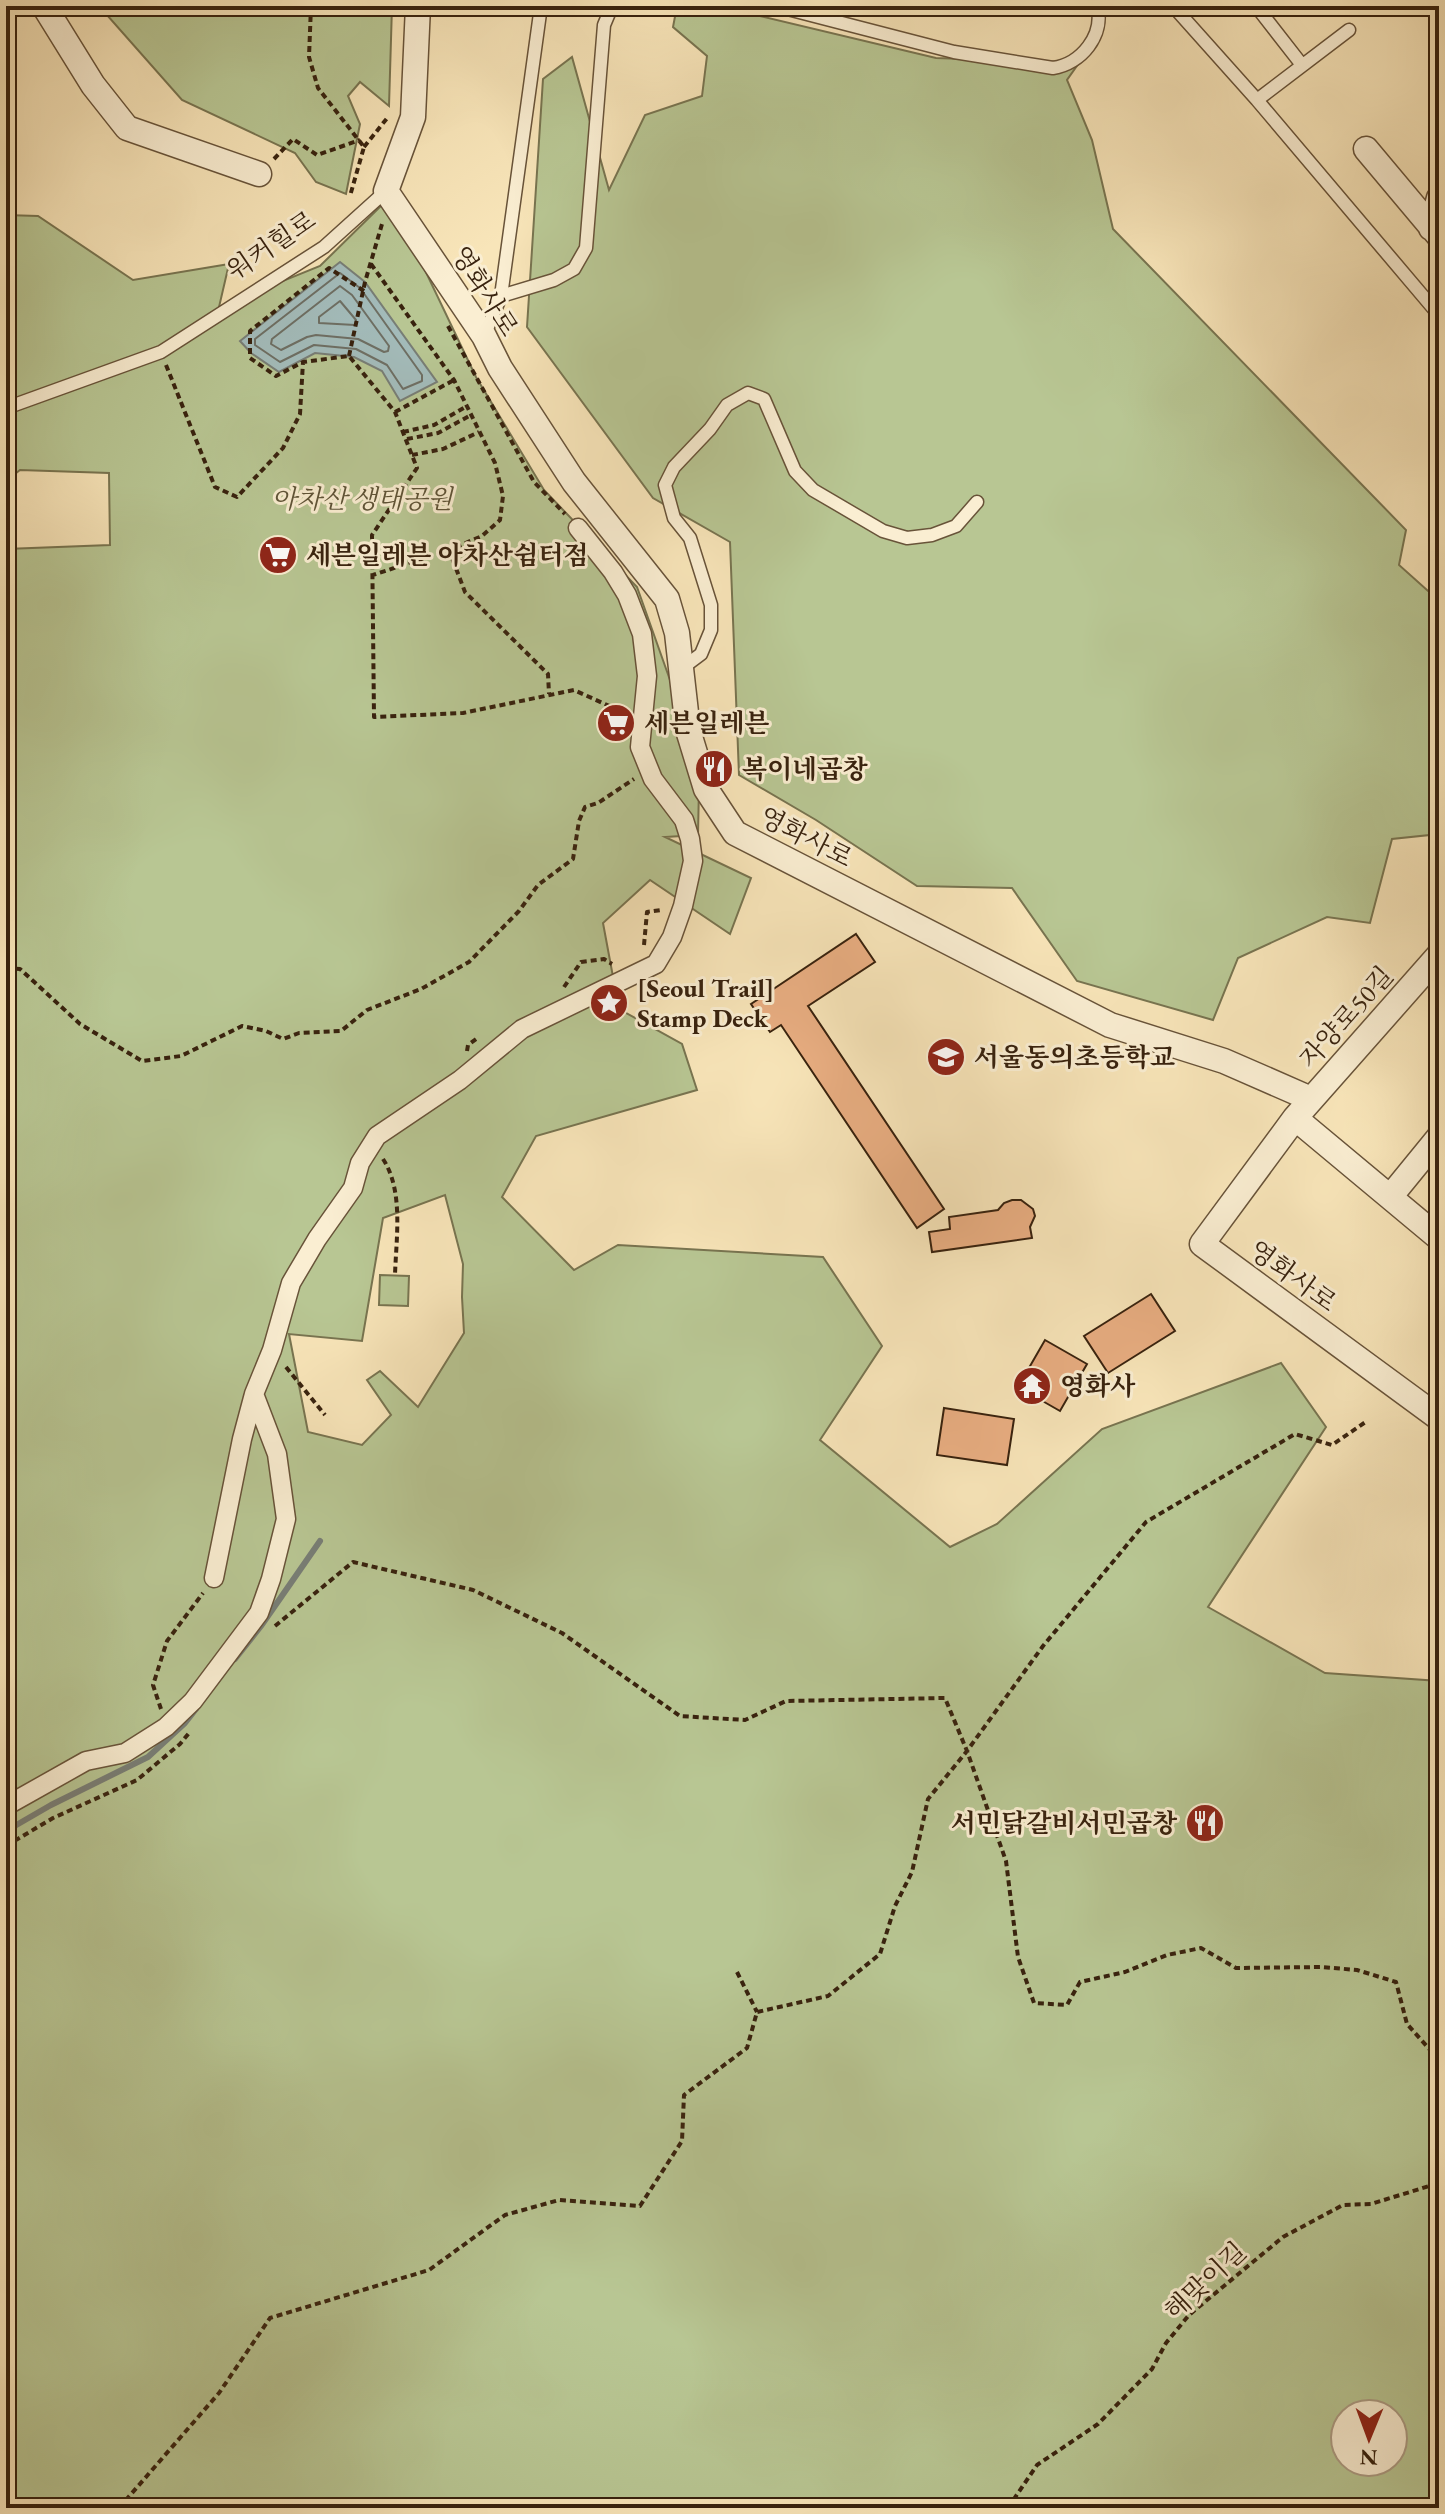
<svg xmlns="http://www.w3.org/2000/svg" width="1445" height="2514" font-family="'EB Garamond','Noto Serif KR',serif">
<rect width="100%" height="100%" fill="#f8e5b9"/>
<filter id="stains"><feTurbulence type="fractalNoise" baseFrequency=".0025" numOctaves="4"/><feColorMatrix values="0 0 0 0 .2 0 0 0 0 .09 0 0 0 0 .02 0 0 0 .5 -.17"/></filter>
<radialGradient id="worn" r=".72"><stop offset=".6" stop-color="#630" stop-opacity="0"/><stop offset="1" stop-color="#630" stop-opacity=".3"/></radialGradient>
<!-- green -->
<path fill="#b8c693" stroke="#787450" stroke-width="2" fill-rule="evenodd" d="M99,6H392L389,106L360,82L348,96L360,124L346,194L316,182L295,153L182,100Z
M677,6H718L936,58L1079,63L1067,80L1092,140L1113,229L1406,530L1399,565L1437,599L1439,592V834L1392,839L1370,923L1327,917L1238,958L1213,1020L1077,981L1012,888L917,886L816,820L739,775L730,542L653,498L527,327L543,79L572,57L609,190L645,115L702,96L707,56L673,27Z
M390,197L476,377L544,490L637,587L670,680L699,786L698,835L665,837L751,878L730,934L650,880L603,923L619,1009L682,1044L697,1090L536,1136L502,1197L574,1270L618,1245L823,1257L882,1346L820,1440L950,1547L997,1524L1102,1429L1281,1363L1326,1427L1208,1607L1325,1673L1439,1681V2508H6V549L110,545L109,473L20,470L6,481V215L38,216L133,280L229,264L219,307L320,266ZM445,1195L463,1264L462,1297L464,1333L418,1407L380,1371L367,1380L391,1415L362,1445L308,1432L289,1334L362,1341L383,1218ZM1345,2414H1393V2462H1345Z
M380,1275L409,1276L408,1306L379,1305Z"/>
<!-- water -->
<path fill="#a3bcbb" stroke="#787e76" stroke-width="2" d="M340,262L365,282L437,382L400,401L382,371L354,357L315,353L279,372L251,353L240,341Z"/>
<g fill="none" stroke-linecap="round" stroke-linejoin="round">
<!-- shore -->
<path stroke="#6e6f64" stroke-width="2" d="M340,273L360,288L422,375V381L403,389L387,365L356,349L314,345L280,362L255,345V339Z
M340,286L352,295L389,346L388,351L384,352L358,339L316,335L307,337L281,350L271,344L272,339Z
M340,301L356,320L355,325L319,323V317Z"/>
<!-- stream -->
<path stroke="#787e76" stroke-width="6" d="M235,1659L261,1626L320,1541
M6,1831L51,1805L148,1757L185,1723L196,1709"/>
</g>
<!-- building -->
<path fill="#e9ae82" stroke="#38220e" stroke-width="2" d="M856,934L875,962L808,1006L944,1209L917,1228L781,1025L770,1032L751,1004Z
M1012,1200H1021L1033,1209L1035,1216L1030,1227L1032,1238L932,1252L929,1232L950,1229L949,1217L998,1210L1004,1203Z
M1151,1294L1175,1331L1108,1373L1084,1336Z
M1045,1340L1087,1364L1060,1411L1018,1387Z
M944,1408L1014,1419L1007,1465L937,1455Z"/>
<g fill="none" stroke-linecap="round" stroke-linejoin="round">
<!-- service casing -->
<g stroke="#685339" stroke-width="15">
<path id="service" d="M776,6L954,52L1053,68C1081,64 1105,35 1097,6
M1173,6L1257,100L1439,315
M1256,6L1302,65
M1257,100L1349,30
M501,296L554,280L574,269L586,248L604,25L612,6
M484,336L501,296L541,6
M6,408L161,352L324,247L386,191
M681,669L701,654L711,630V605L690,538L674,518L665,485L674,467L710,429L727,405L748,393L764,399L795,471L813,490L883,531L907,538L932,535L956,526L977,502"/>
</g>
<!-- pedestrian casing -->
<g stroke="#685339" stroke-width="21">
<path id="pedestrian" d="M214,1578L242,1439L254,1394L272,1350L291,1283L317,1239L353,1188L360,1163L377,1136L460,1080L522,1029L656,964L672,937L683,906L693,861L690,839L684,820L653,779L640,747L647,676L642,634L627,595L613,572L578,528
M6,1806L86,1761L125,1753L166,1727L193,1701L259,1613L271,1579L286,1519L277,1454L254,1394"/>
</g>
<!-- minor casing -->
<g stroke="#685339" stroke-width="27">
<path id="minor" d="M44,6L93,85L127,128L259,174
M418,6L413,117L386,191L484,336L500,368L574,482L667,599L677,633L688,730L706,789L735,833L1110,1025L1224,1061L1311,1099
M1366,149L1439,236
M1431,228L1439,198
M1439,955L1295,1118L1202,1244L1439,1418
M1295,1118L1439,1238
M1390,1197L1439,1137"/>
</g>
<!-- path -->
<path stroke="#38220e" stroke-width="4" stroke-dasharray="6 4" stroke-linecap="butt" d="M311,6L309,57L318,88L364,147L350,196
M364,147L388,117
M274,159L293,139L317,155L360,140
M371,264L454,380L495,463L503,496L500,520L482,536L449,550L373,575
M364,291L329,268L250,331V358L276,376L303,362L349,356L395,412L417,468L372,535L374,717L463,713L574,690L627,714
M448,326L534,482L565,514
M349,356L365,282L382,224
M166,365L215,487L237,497L283,448L300,414L303,362
M395,412L454,380
M403,432L434,425L467,406
M407,439L438,433L471,415
M412,455L443,449L479,432
M449,550L465,592L548,674L549,694
M644,945L647,912L661,910
M6,968L20,969L80,1024L142,1061L181,1056L242,1026L266,1031L283,1039L299,1033L341,1031L367,1010L421,989L469,962L519,911L538,885L573,859L579,821L585,807L598,803L634,779
M564,987L581,962L604,959L612,964
M467,1051L468,1045L479,1037
M383,1159C404,1191 396,1239 395,1275
M286,1367L325,1415
M275,1626L353,1562L473,1590L562,1633L680,1716L745,1720L786,1701L945,1698L967,1751L1006,1861L1018,1957L1034,2003L1067,2005L1080,1982L1125,1972L1167,1955L1201,1948L1236,1968L1322,1967L1357,1970L1396,1982L1407,2024L1432,2052L1439,2051
M161,1709L153,1685L167,1641L203,1593
M6,1846L53,1818L137,1780L180,1744L189,1733
M737,1972L757,2012
M6,2412L16,2508
M119,2508L219,2393L270,2318L429,2270L505,2215L559,2200L640,2206L682,2141L684,2095L747,2048L757,2012L828,1996L880,1954L895,1906L912,1872L928,1799L967,1751L1043,1646L1146,1522L1295,1434L1332,1445L1367,1421
M1008,2508L1037,2465L1098,2424L1152,2369L1166,2343L1189,2315L1283,2237L1343,2205L1371,2204L1439,2183"/>
<!-- service -->
<use href="#service" stroke="#faeed2" stroke-width="12"/>
<!-- pedestrian -->
<use href="#pedestrian" stroke="#faeed2" stroke-width="18"/>
<!-- minor -->
<use href="#minor" stroke="#faeed2" stroke-width="24"/>
</g>
<!-- icons -->
<defs>
<g id="supermarket-disc" transform="scale(2)"><circle r="9.5" fill="#8f2418" stroke="#faeed2"/><path d="M-6-5.5h2.5l.6 2H6L4.5 2H-2.5L-4.4-4H-6ZM-1.5 3.2a1.3 1.3 0 1 0 .1 0ZM3 3.2a1.3 1.3 0 1 0 .1 0Z" fill="#fff"/></g>
<g id="restaurant-disc" transform="scale(2)"><circle r="9.5" fill="#8f2418" stroke="#faeed2"/><path d="M-5-6h1v4h1v-4h1v4h1v-4h1v5L-1.5 .5V6h-2V.5L-5-1ZM5-6V6H3V1.5H1.5Q1.5-4 5-6Z" fill="#fff"/></g>
<g id="sight-disc" transform="scale(2)"><circle r="9.5" fill="#8f2418" stroke="#faeed2"/><path d="M0-6L1.8-2.2L6-1.7L2.9 1.2L3.7 5.4L0 3.3L-3.7 5.4L-2.9 1.2L-6-1.7L-1.8-2.2Z" fill="#fff"/></g>
<g id="school-disc" transform="scale(2)"><circle r="9.5" fill="#8f2418" stroke="#faeed2"/><path d="M0-5L7-2L0 1L-7-2ZM-4 1L0 2.5L4 1V4Q0 6-4 4Z" fill="#fff"/></g>
<g id="temple-disc" transform="scale(2)"><circle r="9.5" fill="#8f2418" stroke="#faeed2"/><path d="M0-6L5-2H3V0L6.5 2.5H4V6H1.5V3h-3V6H-4V2.5H-6.5L-3 0V-2H-5Z" fill="#fff"/></g>
</defs>
<g fill-rule="evenodd">
<use href="#supermarket-disc" x="278" y="555"/>
<use href="#supermarket-disc" x="616" y="723"/>
<use href="#restaurant-disc" x="714" y="769"/>
<use href="#sight-disc" x="609" y="1003"/>
<use href="#school-disc" x="946" y="1057"/>
<use href="#temple-disc" x="1032" y="1386"/>
<use href="#restaurant-disc" x="1205" y="1823"/>
</g>
<g text-anchor="middle" stroke-width="6" stroke-linejoin="round" paint-order="stroke">
<!-- street labels -->
<g font-size="26" fill="#38220e" stroke="#faeed2">
<text transform="translate(271 245) rotate(-34)" y="9">워커힐로</text>
<text transform="translate(485 291) rotate(58)" y="9">영화사로</text>
<text transform="translate(806 837) rotate(27)" y="9">영화사로</text>
<text transform="translate(1346 1017) rotate(-48)" y="9">자양로50길</text>
<text transform="translate(1293 1276) rotate(36)" y="9">영화사로</text>
<text transform="translate(1205 2281) rotate(-43)" y="9">해맞이길</text>
</g>
<!-- park labels -->
<g font-size="26" font-style="italic" fill="#5e5336" stroke="#faeed2">
<text x="362" y="508">아차산 생태공원</text>
</g>
<!-- poi labels -->
<g font-size="26" font-weight="bold" fill="#38220e" stroke="#faeed2" text-anchor="start">
<text x="306" y="564">세븐일레븐 아차산쉼터점</text>
<text x="644" y="732">세븐일레븐</text>
<text x="742" y="778">복이네곱창</text>
<text x="637" y="997">[Seoul Trail]<tspan x="637" dy="30">Stamp Deck</tspan></text>
<text x="974" y="1066">서울동의초등학교</text>
<text x="1060" y="1395">영화사</text>
<text x="1177" y="1832" text-anchor="end">서민닭갈비서민곱창</text>
</g>
</g>
<!-- margin -->
<rect width="1445" height="2514" fill="none" stroke="#f8e5b9" stroke-width="32"/>
<rect x="8" y="8" width="1429" height="2498" fill="none" stroke="#38220e" stroke-width="4"/>
<rect x="16" y="16" width="1413" height="2482" fill="none" stroke="#38220e" stroke-width="2"/>
<!-- north arrow -->
<g transform="translate(1369 2438) rotate(181)"><circle r="38" fill="#faeed2" stroke="#ac9c84" stroke-width="2"/>
<path d="M0-6L14 30L0 20L-14 30Z" fill="#8f2418"/>
<text y="-12" font-size="22" font-weight="bold" text-anchor="middle" fill="#38220e">N</text>
</g>
<rect width="100%" height="100%" filter="url(#stains)"/>
<rect width="100%" height="100%" fill="url(#worn)"/>
</svg>
